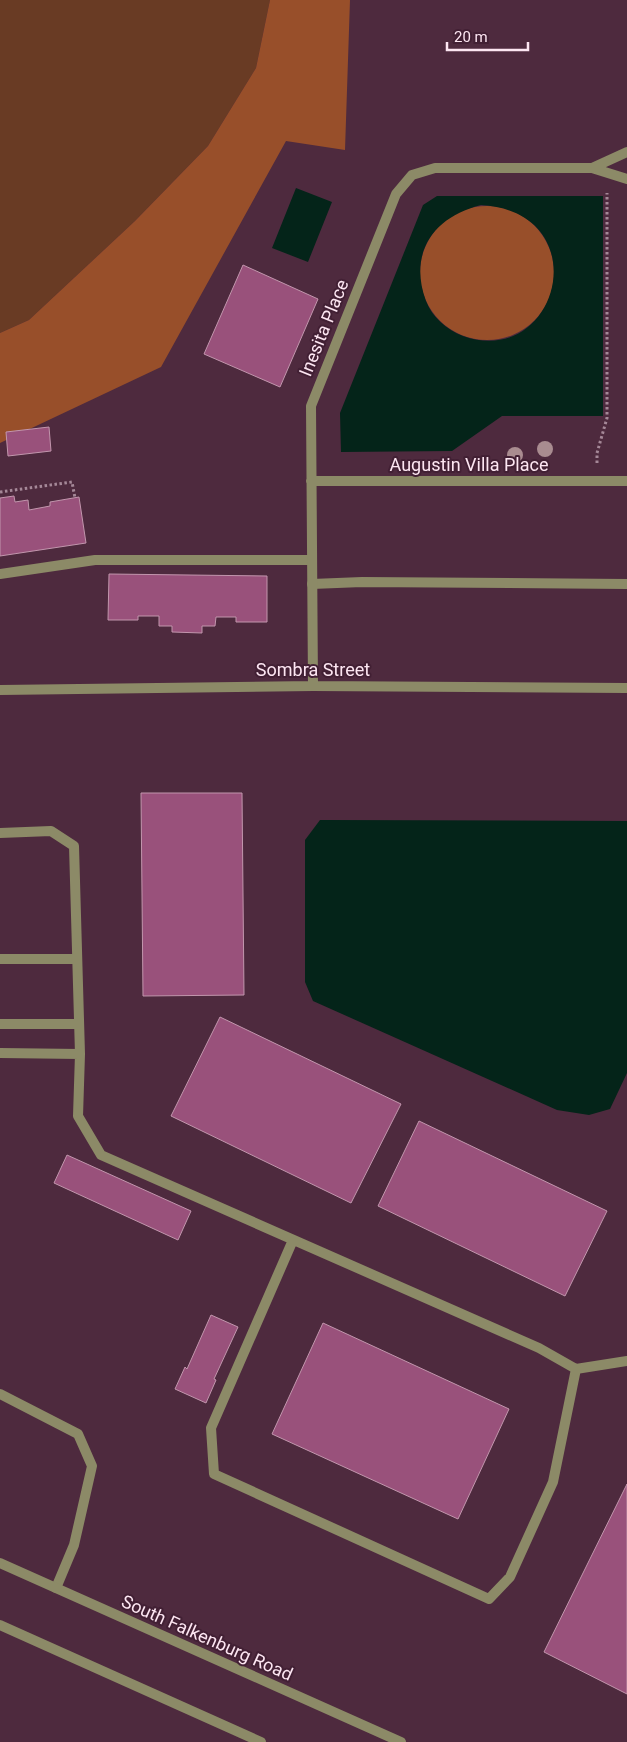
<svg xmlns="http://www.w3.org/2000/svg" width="627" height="1742" font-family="Roboto,sans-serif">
<rect width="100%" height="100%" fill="#4e2a3e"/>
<!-- green -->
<path fill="#693b24" d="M0,0H270L256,68L208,146L135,221L29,320L0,333Z"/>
<!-- forest -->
<path fill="#984f2a" d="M270,0H350L345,150L286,141L161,367L0,443V333L29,320L135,221L208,146L256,68Z
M420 273a67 67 0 1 1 134 0a67 67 0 1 1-134 0Z"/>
<!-- water -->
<path fill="#042419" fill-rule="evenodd" d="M296,188L332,202L308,262L272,248Z
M437,196H603V416H502L452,451L341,452L340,413L423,205ZM481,205C599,212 559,370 463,336C447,330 432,317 426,301C408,252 434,217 481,205Z
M320,820L627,821V1073L610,1109L589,1115L557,1110L313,1001L305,982V840Z"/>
<!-- building -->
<path fill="#99517b" stroke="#c296ad" d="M243,265L318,299L280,387L204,354Z
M49,427L51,451L8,456L6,432Z
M14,496L15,502L28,500L29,510L50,506V502L79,497L86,543L0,556V498Z
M109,574L267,576V622H236V617H216L215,626H202V633L172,632V626H159V616H138V620H108Z
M141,793H242L244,995L143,996Z
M220,1017L401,1104L351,1203L171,1116Z
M419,1121L607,1211L565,1296L378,1206Z
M67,1155L191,1211L178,1240L54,1183Z
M211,1315L238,1327L214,1379L216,1380L206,1403L175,1389L185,1367L187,1369Z
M323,1323L509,1409L458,1519L272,1434Z
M627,1484V1694L544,1652Z"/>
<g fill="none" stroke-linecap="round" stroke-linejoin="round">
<!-- path -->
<path stroke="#a58898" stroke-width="3" stroke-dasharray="2.5 2.5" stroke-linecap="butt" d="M597,463V453L607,418V193
M0,492L72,482L75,498"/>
<!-- service -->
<path stroke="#8c8a67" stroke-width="10" d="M0,574L95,560H312
M312,584L362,582L627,584
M0,833L51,831L74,846L80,1054L78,1116L101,1155L539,1348L576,1369L627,1361
M0,959H77
M0,1024H79
M0,1053L80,1054
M293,1240L211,1428L214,1474L489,1599L510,1577L553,1482L576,1369
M0,1394L78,1434L92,1466L74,1545L56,1588"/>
<!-- minor -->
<path stroke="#8c8a67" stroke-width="10" d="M592,168L627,152
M311,481H627
M313,686L311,406L396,194L412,175L435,168H592L627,179
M0,690L313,686L627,688"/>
<!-- tertiary -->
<path stroke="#8c8a67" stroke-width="10" d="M0,1563L401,1742
M0,1625L261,1742"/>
</g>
<!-- trees -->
<g fill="#a98c90">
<circle cx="545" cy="449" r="8"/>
<circle cx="515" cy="455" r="8"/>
</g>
<g text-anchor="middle" stroke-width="4" stroke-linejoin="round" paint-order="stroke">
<!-- street labels -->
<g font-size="18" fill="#fde6f2" stroke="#422034">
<text transform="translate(324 328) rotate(-68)" y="6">Inesita Place</text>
<text x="469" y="471">Augustin Villa Place</text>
<text x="313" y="676">Sombra Street</text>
<text transform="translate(207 1638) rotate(24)" y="6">South Falkenburg Road</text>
</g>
</g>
<!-- scale -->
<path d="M447 42v8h81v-8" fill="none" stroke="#fde6f2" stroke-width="2.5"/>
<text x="454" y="42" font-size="15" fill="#fde6f2" stroke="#422034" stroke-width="4" paint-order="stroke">20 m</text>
</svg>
